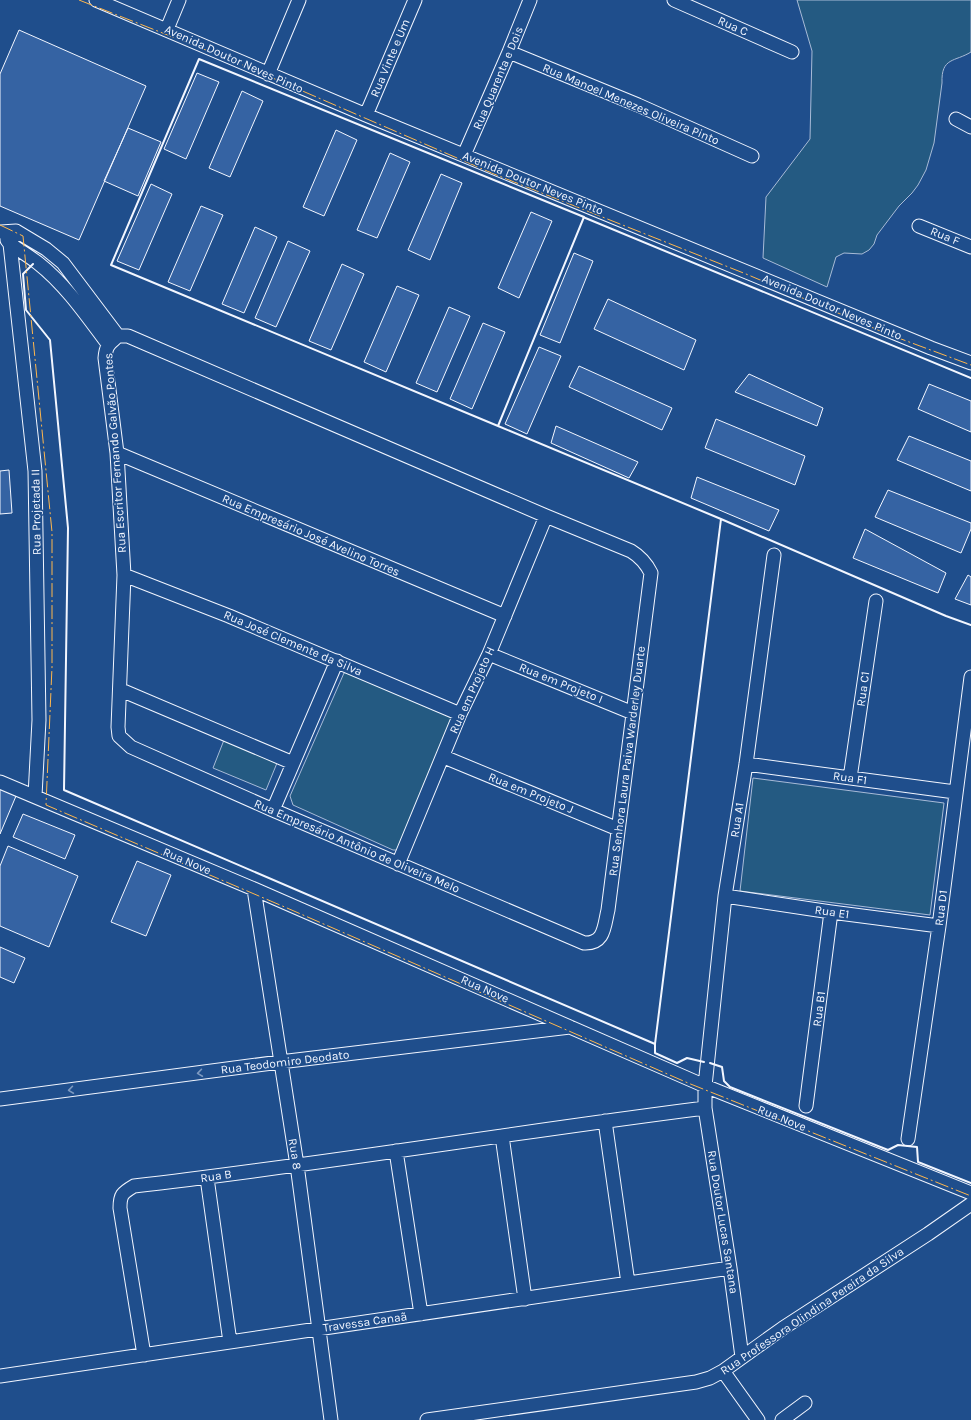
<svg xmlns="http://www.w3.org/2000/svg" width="971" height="1420" font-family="Karla,sans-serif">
<rect width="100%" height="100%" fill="#1f4e8c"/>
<!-- green -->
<path fill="#245a82" stroke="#a8bbd7" d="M797,0H971V52C955,62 941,57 942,83L934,143L926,170L918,185L912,193L899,206L877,235L874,244L869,250L862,254L844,253L836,257L827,287L763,258L766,197L810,139L812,51Z
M355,670L454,712L402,850H393L293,805L290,796L344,673Z
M224,740L277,763L266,790L213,768Z
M753,778L944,803L930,915L740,891Z"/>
<!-- building -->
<path fill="#3563a3" stroke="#f2f6ff" d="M19,30L146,86L79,240L0,206V74Z
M197,73L219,82L186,159L164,149Z
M242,91L263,101L230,177L209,168Z
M128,128L161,142L138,196L104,181Z
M336,130L357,140L324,216L303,207Z
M390,153L410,162L377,238L357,230Z
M441,174L462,183L430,260L408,250Z
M151,184L172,194L139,270L117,261Z
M201,206L223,215L190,291L168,282Z
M531,212L552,221L519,298L498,288Z
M255,227L277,237L244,313L222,304Z
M288,241L310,251L276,327L255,318Z
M574,253L593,261L560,343L540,335Z
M342,264L364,274L331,350L309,341Z
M397,286L419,295L386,372L364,362Z
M608,299L696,340L684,370L594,329Z
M449,307L470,316L437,392L416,383Z
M483,323L505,332L472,409L450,399Z
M539,347L561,356L527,434L505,424Z
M579,366L672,408L662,430L569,387Z
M749,374L823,408L817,426L735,392Z
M929,384L971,401V432L918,409Z
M716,419L805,456L795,485L705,448Z
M556,426L638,462L629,478L551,443Z
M909,436L971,461V491L897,460Z
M9,470L12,513L0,514V471Z
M697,477L779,510L769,531L691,498Z
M888,490L971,523V529L961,553L875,517Z
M865,529L946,573L938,593L853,558Z
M968,575L971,577V605L955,599Z
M0,789L16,796L0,834Z
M23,814L75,835L65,859L13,837Z
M8,846L78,876L49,947L0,926V866Z
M137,861L171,875L146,936L111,922Z
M0,947L25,958L14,983L0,977Z"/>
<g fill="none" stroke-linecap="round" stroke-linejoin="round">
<!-- minor casing -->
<g stroke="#f2f6ff" stroke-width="15">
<path id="minor" d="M96,0L366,115L931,348L971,363
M674,0L792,52
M167,29L179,0
M509,52L638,105L752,156
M268,74L299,0
M366,115L415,0
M956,119L971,127
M464,155L509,52L530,0
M919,226L971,247
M16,231L10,244L35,471L39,720L35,796
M1,232L16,231L46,249L63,263L118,336
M7,240L10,244C19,250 29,256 38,263C66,285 87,316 108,344
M118,336H128L546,516L631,551C641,557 646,563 651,573L608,910C604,926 605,944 584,943L273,810L131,747L119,736L118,727L124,575L117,453L105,358C106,345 109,344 118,336Z
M117,453L505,616
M124,575L229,616L460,714
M489,654L633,713
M121,690L293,763
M444,757L618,829
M746,764L955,792
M850,778L876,601
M0,782L254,889L705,1086L971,1193
M273,810L337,661
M398,864L460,714L489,654L546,516
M254,889L297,1165L331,1420
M725,896L831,912L939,926
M0,1099L280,1062L570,1027
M806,1106L831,912
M605,1121L628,1283
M502,1136L525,1299
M908,1139L939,926L971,677
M396,1151L421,1314
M207,1178L230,1342
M144,1355L120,1208C120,1195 122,1193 134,1186C325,1164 515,1132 705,1108
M742,1357L730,1268L705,1108V1086L725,896L746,764L774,555
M723,1371L758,1420
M0,1376L730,1268
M427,1420L696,1382L710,1378L723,1371L783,1328L928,1234L971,1204
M782,1420L805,1403"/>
</g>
<!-- minor -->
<use href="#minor" stroke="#1f4e8c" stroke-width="13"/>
<!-- wall -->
<path stroke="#f2f6ff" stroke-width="2" d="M199,59L584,217L498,426L111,265Z
M583,217L971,378
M33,264L23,274L26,310L50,340L68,528L64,790L655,1044L721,519L498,426
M721,519L946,616L971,625
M655,1044V1053L677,1063L687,1058L704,1062
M710,1063L722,1067L724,1081L730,1087L888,1150L898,1145L917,1147L918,1162L971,1183"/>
<!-- power -->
<path stroke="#ffb74d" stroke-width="1" stroke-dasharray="14 3 2 3" stroke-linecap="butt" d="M79,0L231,60L494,174L746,274L885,333L971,365
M0,225L23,236L52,532V667L46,805L287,908L688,1083L971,1196"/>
</g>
<!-- one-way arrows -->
<defs><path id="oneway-chevron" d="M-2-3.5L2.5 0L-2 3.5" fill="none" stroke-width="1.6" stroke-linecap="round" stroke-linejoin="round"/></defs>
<g stroke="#7e9ac0">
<use href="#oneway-chevron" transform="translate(200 1073) rotate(172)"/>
<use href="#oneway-chevron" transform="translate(71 1090) rotate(172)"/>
</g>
<g text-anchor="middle" stroke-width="3" stroke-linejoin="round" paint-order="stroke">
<!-- street labels -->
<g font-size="12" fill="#f2f6ff" stroke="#1f4e8c">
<text transform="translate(733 26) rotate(24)" y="4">Rua C</text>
<text transform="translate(390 58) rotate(-67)" y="4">Rua Vinte e Um</text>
<text transform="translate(234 59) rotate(24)" y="4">Avenida Doutor Neves Pinto</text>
<text transform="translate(498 78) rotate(-67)" y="4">Rua Quarenta e Dois</text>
<text transform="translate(631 104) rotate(23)" y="4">Rua Manoel Menezes Oliveira Pinto</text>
<text transform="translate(533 183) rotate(22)" y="4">Avenida Doutor Neves Pinto</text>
<text transform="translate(945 236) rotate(22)" y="4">Rua F</text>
<text transform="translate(832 307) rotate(23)" y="4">Avenida Doutor Neves Pinto</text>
<text transform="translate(115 453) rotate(-94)" y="4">Rua Escritor Fernando Galvão Pontes</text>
<text transform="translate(36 512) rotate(-91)" y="4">Rua Projetada II</text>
<text transform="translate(311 535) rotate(23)" y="4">Rua Empresário José Avelino Torres</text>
<text transform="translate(293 643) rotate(23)" y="4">Rua José Clemente da Silva</text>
<text transform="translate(561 683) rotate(22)" y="4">Rua em Projeto I</text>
<text transform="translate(863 689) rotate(-82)" y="4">Rua C1</text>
<text transform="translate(472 690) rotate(-66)" y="4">Rua em Projeto H</text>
<text transform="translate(627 761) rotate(-83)" y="4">Rua Senhora Laura Paiva Warderley Duarte</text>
<text transform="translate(850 778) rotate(8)" y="4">Rua F1</text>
<text transform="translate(531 793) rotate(22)" y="4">Rua em Projeto J</text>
<text transform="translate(737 820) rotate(-81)" y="4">Rua A1</text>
<text transform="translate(357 846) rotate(23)" y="4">Rua Empresário Antônio de Oliveira Melo</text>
<text transform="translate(187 861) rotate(23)" y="4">Rua Nove</text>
<text transform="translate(941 908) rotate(-83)" y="4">Rua D1</text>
<text transform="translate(832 912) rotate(8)" y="4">Rua E1</text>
<text transform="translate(485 989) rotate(24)" y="4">Rua Nove</text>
<text transform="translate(819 1009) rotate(-83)" y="4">Rua B1</text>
<text transform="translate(285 1062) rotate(-7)" y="4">Rua Teodomiro Deodato</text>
<text transform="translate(782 1118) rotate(22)" y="4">Rua Nove</text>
<text transform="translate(295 1154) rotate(81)" y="4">Rua 8</text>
<text transform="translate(216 1176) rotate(-8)" y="4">Rua B</text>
<text transform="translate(723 1222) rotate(81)" y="4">Rua Doutor Lucas Santana</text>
<text transform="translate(812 1311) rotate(-34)" y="4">Rua Professora Olindina Pereira da Silva</text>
<text transform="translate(365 1322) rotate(-8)" y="4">Travessa Canaã</text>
</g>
</g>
</svg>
